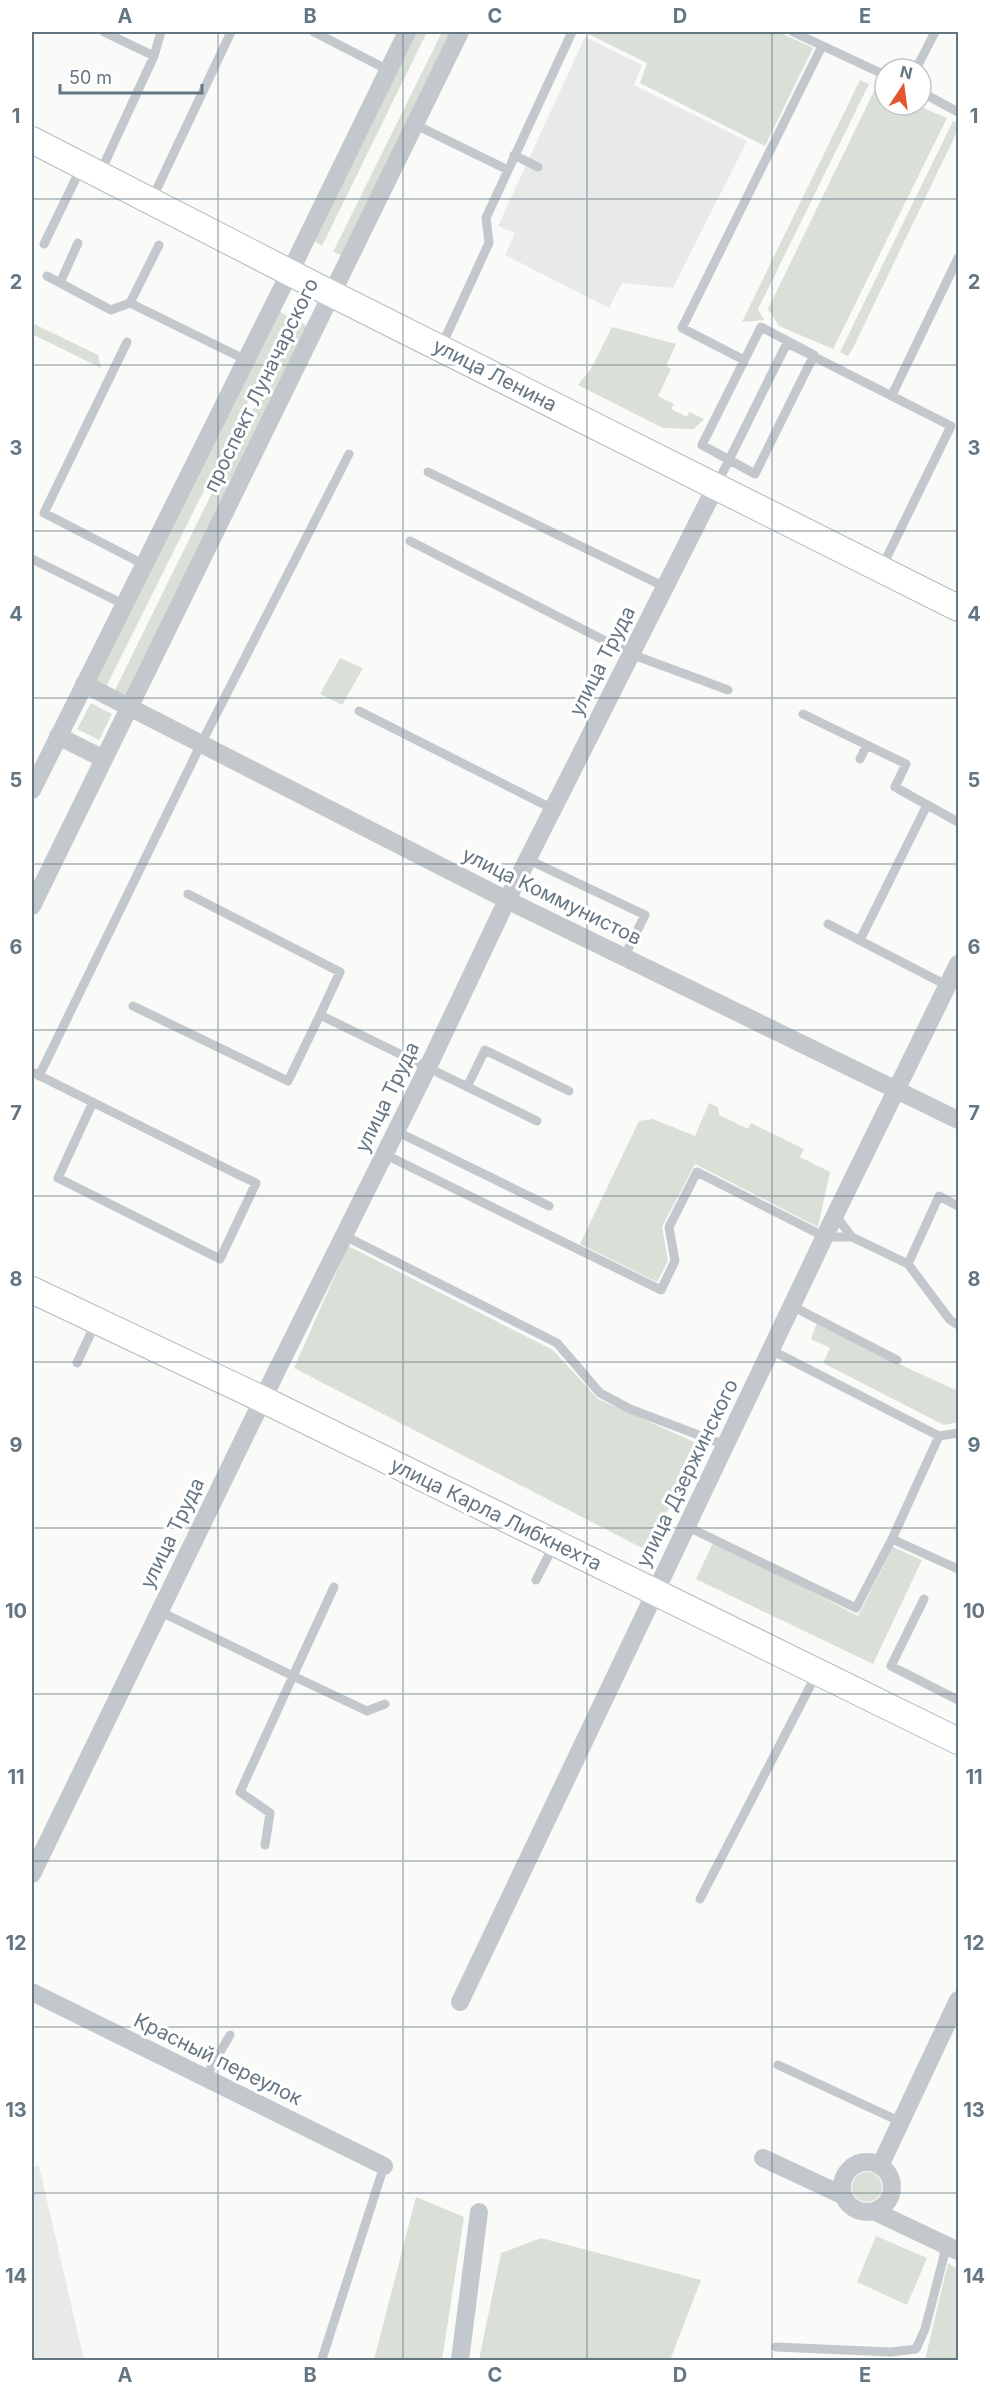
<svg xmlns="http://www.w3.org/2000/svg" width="990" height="2392" font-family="Inter,sans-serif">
<rect width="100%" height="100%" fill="#fafaf8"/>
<!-- built -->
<path fill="#e8e9e9" d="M585,37L642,65L634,85L747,141L673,288L622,283L609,308L505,255L515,233L498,226Z
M39,2166L84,2360H32V2167Z"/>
<!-- green -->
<path fill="#dadfd7" d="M414,32H427L322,246L312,239Z
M442,32H452L341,255L333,252Z
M584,32H779L813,48L765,146L640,83L647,63Z
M860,80L869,84L758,309L764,320L742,322Z
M876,87L885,91V105H916L947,118L833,349L779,326L768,309Z
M953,121L958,124L955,136L853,348L848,356L840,352Z
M279,311L290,318L106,687L93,680Z
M297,320L307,326L126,697L114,692Z
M32,323L98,355L101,368L32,334Z
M612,327L676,344L666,366L671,369L658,396L674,404L671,409L687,417L689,412L704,419L694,429L663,428L578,385L591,369Z
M340,658L363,668L342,705L320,694Z
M91,703L112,714L99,740L77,729Z
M709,1103L718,1107L719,1115L748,1129L751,1123L804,1149L800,1157L830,1172L818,1227L695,1164L662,1227L668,1261L657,1282L580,1244L639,1121L653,1119L695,1136Z
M348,1246L553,1350L598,1399L703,1446L646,1550L294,1368Z
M818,1320L899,1364L958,1391V1422L944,1425L823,1363L830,1348L811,1339Z
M714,1541L858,1616L893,1547L922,1560L873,1664L696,1579Z
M852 2187a15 15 0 1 1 30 0a15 15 0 1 1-30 0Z
M416,2197L464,2217L442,2360H374Z
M876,2236L927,2258L907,2305L857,2282Z
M541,2238L701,2280L670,2360H479L501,2253Z
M948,2263L958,2269V2360H922H925Z"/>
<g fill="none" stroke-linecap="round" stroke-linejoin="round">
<!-- secondary casing -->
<g stroke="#b3babf" stroke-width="28">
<path id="secondary" d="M32,140L310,283L958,608
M32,1290L264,1400L958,1741"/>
</g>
<!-- lane -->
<path stroke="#c3c8cc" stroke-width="9" d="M104,32L154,56
M314,32L388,70
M793,32L885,75
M916,69L935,32
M921,92L958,112
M414,124L508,170
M514,155L538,167
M100,173L154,56L161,32
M152,199L231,32
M44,244L81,168
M159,245L130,303L246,360
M47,276L111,310L130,303
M60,283L78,243
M761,327L814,355L755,474L702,445Z
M127,342L44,513L143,564
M441,347L489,243L486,218L572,32
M744,360L682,328L822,46
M892,395L958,258
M428,472L665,587
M717,484L787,343L951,426L882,567
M410,541L631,654L728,690
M32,559L123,604
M359,711L553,809
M803,714L906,764L895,787L958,822
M860,759L867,745
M527,859L645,915L624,957
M188,894L340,972L320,1015
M828,924L948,986
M860,940L927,805
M133,1006L288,1081L320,1015L537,1121
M32,1072L239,1175L256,1183L220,1259L58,1178L93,1102
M39,1076L201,744L349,454
M467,1087L485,1050L569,1091
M396,1131L549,1206
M384,1154L661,1290L675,1261L669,1227L697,1172L825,1237H852
M835,1215L852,1237L908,1264L939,1196L958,1206
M343,1235L557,1343L600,1393L630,1409L725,1445
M908,1264L950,1320L958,1325
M792,1306L897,1360
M771,1350L939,1436L958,1433
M77,1363L96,1322
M686,1526L856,1608L892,1539L939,1436
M892,1539L958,1569
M536,1580L554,1545
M334,1587L293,1676L367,1711L385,1704
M924,1599L891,1666L958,1700
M159,1611L293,1676L240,1792L270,1813L265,1845
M700,1899L817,1673
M778,2065L901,2122
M205,2078L230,2035
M776,2347L891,2352L916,2349L925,2329L944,2256V2244
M322,2359L384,2166"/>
<!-- street -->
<path stroke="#c3c8cc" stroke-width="18" d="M84,684L507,900L958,1120
M58,736L104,759
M32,790L290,272L407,32
M32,906L460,32
M32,1874L278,1368L428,1067L507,900L716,486
M32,1992L384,2166
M460,2002L835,1215L958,964
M763,2158L842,2195
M842 2187a25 25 0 1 1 50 0a25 25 0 1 1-50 0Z
M880,2166L958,2000
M874,2211L958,2251
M460,2360L479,2212"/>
<!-- secondary -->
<use href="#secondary" stroke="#fff" stroke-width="26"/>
</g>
<!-- grid -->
<path fill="none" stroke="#657683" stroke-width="1.5" stroke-opacity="0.55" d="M218,32V2360M403,32V2360M587,32V2360M772,32V2360M32,199H958M32,365H958M32,531H958M32,698H958M32,864H958M32,1030H958M32,1196H958M32,1362H958M32,1528H958M32,1694H958M32,1861H958M32,2027H958M32,2193H958"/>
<g text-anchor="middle" stroke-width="6" stroke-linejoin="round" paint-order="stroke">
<!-- street labels -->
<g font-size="20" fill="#657683" stroke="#fff">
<text transform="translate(495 375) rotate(27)" y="7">улица Ленина</text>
<text transform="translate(261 385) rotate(-64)" y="7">проспект Луначарского</text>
<text transform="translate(602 661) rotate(-63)" y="7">улица Труда</text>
<text transform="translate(552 896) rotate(26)" y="7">улица Коммунистов</text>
<text transform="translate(387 1097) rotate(-64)" y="7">улица Труда</text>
<text transform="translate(687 1473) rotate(-64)" y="7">улица Дзержинского</text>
<text transform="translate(496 1514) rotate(26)" y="7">улица Карла Либкнехта</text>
<text transform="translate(172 1533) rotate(-64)" y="7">улица Труда</text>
<text transform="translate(218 2059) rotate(26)" y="7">Красный переулок</text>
</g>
</g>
<!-- border -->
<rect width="990" height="2392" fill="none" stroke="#ffffff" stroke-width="66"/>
<!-- north arrow -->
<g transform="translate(903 87) rotate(13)"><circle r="28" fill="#ffffff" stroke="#c1c8cd" stroke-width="1.5"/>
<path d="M0-4.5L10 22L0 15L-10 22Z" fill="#e4572e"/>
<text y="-9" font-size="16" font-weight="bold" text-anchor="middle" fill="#657683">N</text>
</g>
<!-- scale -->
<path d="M60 84v9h142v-9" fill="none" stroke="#657683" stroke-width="3"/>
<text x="69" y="84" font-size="18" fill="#657683" stroke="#ffffff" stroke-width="4.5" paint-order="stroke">50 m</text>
<rect x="33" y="33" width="924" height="2326" fill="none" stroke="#657683" stroke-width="2"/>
<g font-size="20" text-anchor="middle" font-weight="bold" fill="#657683">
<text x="125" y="23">A</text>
<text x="310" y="23">B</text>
<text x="495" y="23">C</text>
<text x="680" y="23">D</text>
<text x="865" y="23">E</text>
<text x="16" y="123">1</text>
<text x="974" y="123">1</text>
<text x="16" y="289">2</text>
<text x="974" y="289">2</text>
<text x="16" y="455">3</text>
<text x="974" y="455">3</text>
<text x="16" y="621">4</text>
<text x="974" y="621">4</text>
<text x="16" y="787">5</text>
<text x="974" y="787">5</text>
<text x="16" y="954">6</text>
<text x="974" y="954">6</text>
<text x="16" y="1120">7</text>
<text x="974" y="1120">7</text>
<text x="16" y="1286">8</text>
<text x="974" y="1286">8</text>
<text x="16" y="1452">9</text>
<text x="974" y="1452">9</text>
<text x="16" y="1618">10</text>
<text x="974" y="1618">10</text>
<text x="16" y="1784">11</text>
<text x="974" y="1784">11</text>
<text x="16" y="1950">12</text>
<text x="974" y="1950">12</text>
<text x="16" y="2117">13</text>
<text x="974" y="2117">13</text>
<text x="16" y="2283">14</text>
<text x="974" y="2283">14</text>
<text x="125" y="2382">A</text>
<text x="310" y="2382">B</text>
<text x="495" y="2382">C</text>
<text x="680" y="2382">D</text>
<text x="865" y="2382">E</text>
</g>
</svg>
